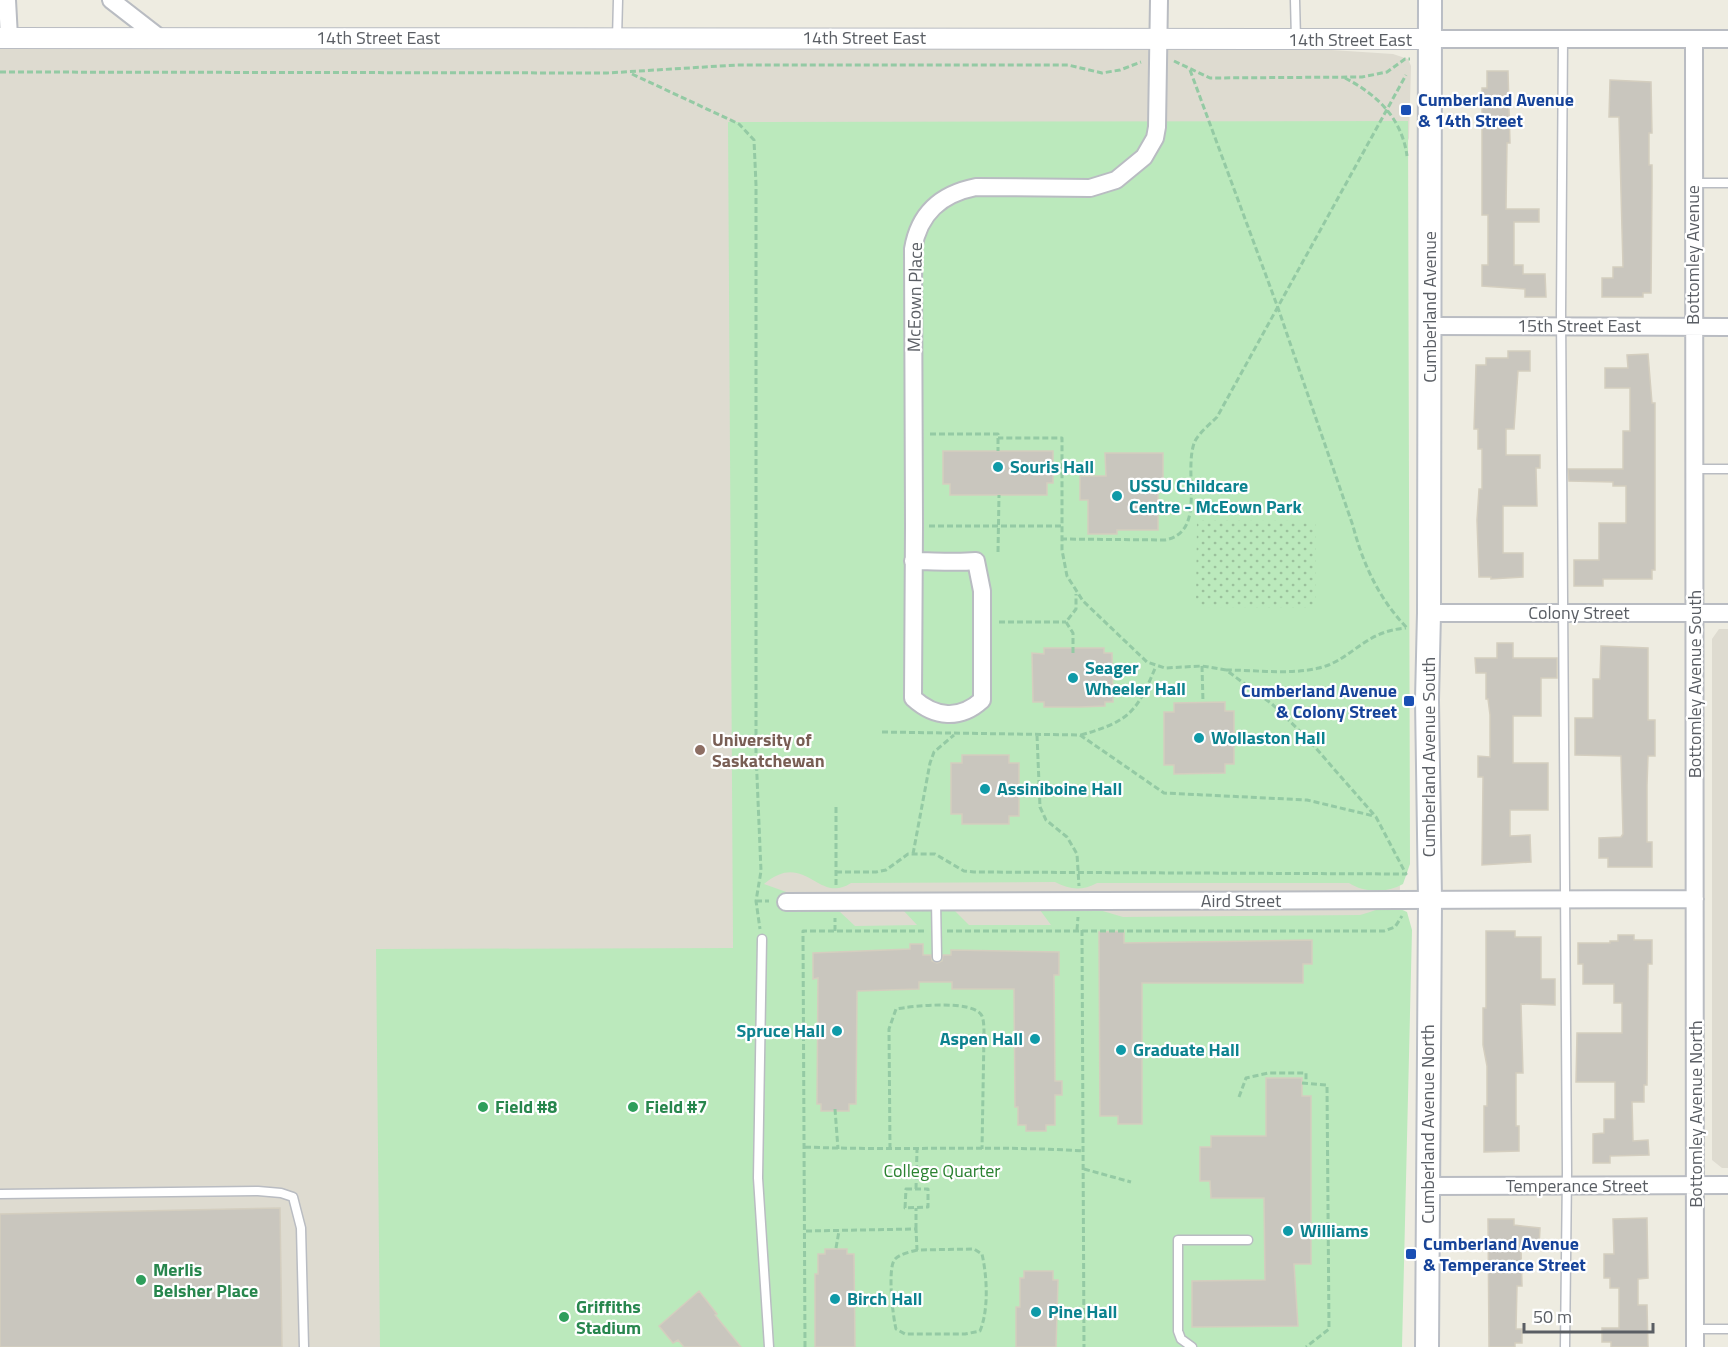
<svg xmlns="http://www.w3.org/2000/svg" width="1728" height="1347" font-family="'Titillium Web',sans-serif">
<defs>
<pattern id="garden-dots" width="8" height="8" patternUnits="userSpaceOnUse" patternTransform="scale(1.5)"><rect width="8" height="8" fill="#bbe9bc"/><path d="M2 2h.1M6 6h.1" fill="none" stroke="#9bc09c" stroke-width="1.8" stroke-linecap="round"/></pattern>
</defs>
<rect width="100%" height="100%" fill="#eeece1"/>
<!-- education -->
<path fill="#dedbd0" d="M0,38L1178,40L1393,54L1408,59L1411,66L1409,138L1403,154L1398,1347H0Z
M1719,629H1728V1168H1722L1712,1160V639Z"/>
<!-- park -->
<path fill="#bbe9bc" d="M1408,121L1410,864L1403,884C1387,893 1364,893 1349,883H1097C1082,891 1070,890 1055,882L851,883C818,905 805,849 764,884L839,911L855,926L917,925L903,910H954L969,925H1051L1040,910L1096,909L1123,917L1360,915C1379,910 1386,902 1407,912L1412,930L1402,1347H380L376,949L733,948L728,122Z"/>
<!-- garden -->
<path fill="url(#garden-dots)" d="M1197,520L1316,521V608L1196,607Z"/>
<!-- building -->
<path fill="#c9c6be" stroke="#d4cebf" stroke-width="1.5" d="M1487,71H1508L1510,143H1507L1506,209H1539V222H1514V265H1523V274H1545L1546,297H1525V289L1482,286V265H1488V215H1482V88H1487Z
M1610,80L1651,82L1652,133H1649V165H1652V186L1651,293H1643V297H1602V278H1613V267H1623L1619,117H1609Z
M1508,351H1530V371H1518L1514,429H1506V455H1540V468H1536L1537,506H1503V553H1523V577L1491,579V577H1479L1477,520L1479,489H1482V449H1478V429H1474L1476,365H1486V358H1508Z
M1648,354L1652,403H1655V570H1652V579H1603V586H1574V560H1599V523H1626V486H1613V482L1569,481L1568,469H1623V431H1630V388H1605V368H1628L1627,355Z
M943,451H1053V483H1047V495H950V484H943Z
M1105,453H1163V492H1158V530H1117V534H1088V500H1080V476H1106Z
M1497,643H1513V658H1557V678H1541V716H1513V763H1548V810H1510V836L1530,835L1531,862L1482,865L1483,777H1478V756L1490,757V715L1488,699H1486V673H1476L1475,658H1497Z
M1601,646L1648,648V720H1655V756H1648L1647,785V842H1652V867H1608V858H1599V838L1621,837L1623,834L1621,756L1575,755V718H1593V679H1600Z
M1044,648H1104V653H1112L1113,702H1105V706L1080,707H1044V702H1033L1032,653L1044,654Z
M1225,702V711H1234V764H1225V773L1174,774V765H1164V712H1174V703Z
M962,755H1009V763H1019V816H1009V824H962V814H951V763H962Z
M1124,931V943L1312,940V964H1303V983H1142V1124H1118V1116H1100L1099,932Z
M1486,931H1515V937H1541V979H1555V1005L1521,1004L1523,1073H1516V1126H1519V1151L1484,1152V1106H1487V1066L1483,1045V1008H1486Z
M1618,935H1634V940H1652V964H1648L1647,1085H1644V1102H1632L1633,1141L1648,1140L1649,1155L1610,1156V1163H1593V1134L1604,1133V1119H1615V1082H1576L1577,1033H1622V1003H1614V984H1583V964H1578V943H1610V941H1618Z
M910,944H923V955H931L932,961L937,963L942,961L943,955H951V950L1059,952V975H1054L1055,1081H1062V1095H1055V1125H1046V1131H1026V1125H1018V1107H1015L1014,989H952V982H919V989L857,991L856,1104H849V1111H821V1104H817L818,978L813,979V953L910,949Z
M1266,1078H1302V1096H1311V1264H1294L1298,1326L1192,1327V1281L1265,1280L1264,1198H1211L1210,1181H1200V1147H1211V1136H1266Z
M280,1208L282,1347H0V1214Z
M1647,1218L1648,1278L1638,1279V1305H1647L1648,1347H1611V1342H1602V1328H1619V1288H1610V1278H1604V1254H1614L1613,1219Z
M1488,1219H1514V1225L1540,1228L1539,1248H1521L1522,1286H1517L1516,1329H1522V1343H1515V1347H1489Z
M825,1249H847V1254H854L855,1347H815V1274H818V1254H825Z
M1024,1271H1053V1280H1058L1056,1347H1016V1307H1020V1278H1024Z
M699,1291L717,1314L715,1315L741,1347H684L678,1340L673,1343L659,1326Z"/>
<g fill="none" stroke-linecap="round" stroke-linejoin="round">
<!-- service casing -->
<g stroke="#b9bcc2" stroke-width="11">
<path id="service" d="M1295,0L1296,39
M617,39L618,0
M1563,39L1561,313L1567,1172L1565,1347
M1693,183H1728
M1693,469H1728
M936,901L937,957
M762,939L758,1178L769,1347
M0,1194L258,1191L281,1193L293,1197L301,1228L304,1347
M1695,1329H1728
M1192,1347L1181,1339L1178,1331V1240H1248"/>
</g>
<!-- minor casing -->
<g stroke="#b9bcc2" stroke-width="20">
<path id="minor" d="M7,0L9,37
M111,0L160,38
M1430,39H1728
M1694,40L1695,1347
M1430,326L1728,327
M913,561C934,561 955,563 976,561L982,591V700C960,720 935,718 913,698L914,526L913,249C919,213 941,194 976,187L1090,188L1116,180L1144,157L1155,138L1157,127L1159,0
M1429,613H1728
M786,902L1695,899
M1426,1186L1728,1185"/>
</g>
<!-- tertiary casing -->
<g stroke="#b9bcc2" stroke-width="22">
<path id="tertiary" d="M0,38L1430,39"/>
</g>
<!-- secondary casing -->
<g stroke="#babec5" stroke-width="26">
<path id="secondary" d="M1427,1347L1430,900L1427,700L1429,613L1430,0"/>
</g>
<!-- path -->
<path stroke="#94caa4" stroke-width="3" stroke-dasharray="6 3" stroke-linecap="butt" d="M1174,61L1210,78L1362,77L1387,72L1405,59H1410
M1190,70L1278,308L1353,526C1363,564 1379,599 1407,628
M0,72L607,73L737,65H1068L1102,73L1120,70L1141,62
M632,74L739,124L754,140L756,185V753L761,871L756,901L760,929
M1345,78C1378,95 1402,119 1407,156
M930,434H998V451
M929,526H1062
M1061,539L1165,540C1208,532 1182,471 1195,441C1200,432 1210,424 1217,417L1406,75
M998,552L999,495
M999,622H1066
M1073,653V633L1066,622L1076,609V594
M1202,666L1203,702
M1226,670C1256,670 1290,675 1319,668C1352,660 1364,631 1406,628
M882,732L1080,735L1164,793L1307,800L1374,816
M1037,735L1040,807L1046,820L1067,837L1077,854L1079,886
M1081,735C1130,721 1137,712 1156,666
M913,854L930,763L934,752L954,735
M836,872H876L886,870L908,854H935L964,871L974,872L1406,874L1376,817L1307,738L1272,704L1226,670L1202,666L1165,668L1147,662L1083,601L1067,576L1062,550V438H998
M836,885V804
M756,901H769
M1077,930L1078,917
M1082,930L1084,1347
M835,931V918
M947,931H1384L1395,927L1402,916
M1302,1083L1327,1085L1329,1329L1306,1347
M1239,1097L1246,1078L1268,1073H1306V1083
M835,1109L838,1149
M805,1147C898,1151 992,1145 1084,1151
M890,1149L889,1029L896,1009C912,1006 974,999 982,1016C984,1021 984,1029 984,1035L982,1149
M1084,1169L1131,1182
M906,1189H928V1207L905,1208Z
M916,1189L917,1150
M916,1229V1208
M806,1231L916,1229L917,1250L974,1249L982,1254C987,1276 989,1309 980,1331L965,1334H905L896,1329C893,1317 887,1268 895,1259C900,1254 910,1252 917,1250
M836,1248L839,1231
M805,1347L803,931H926"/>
<!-- service -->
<use href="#service" stroke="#fff" stroke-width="8"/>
<!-- minor -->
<use href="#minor" stroke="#fff" stroke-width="16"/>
<!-- tertiary -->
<use href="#tertiary" stroke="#fff" stroke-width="20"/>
<!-- secondary -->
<use href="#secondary" stroke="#fff" stroke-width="22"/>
</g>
<!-- markers -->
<g fill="#1a4fb4" stroke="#fff" stroke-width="2">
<rect x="1400" y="104" width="12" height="12" rx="3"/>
<rect x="1403" y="695" width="12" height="12" rx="3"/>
<rect x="1405" y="1248" width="12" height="12" rx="3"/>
</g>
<g fill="#0f9aa8" stroke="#fff" stroke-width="2">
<circle cx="998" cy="467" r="6"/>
<circle cx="1117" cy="496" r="6"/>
<circle cx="1073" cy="678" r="6"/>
<circle cx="1199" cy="738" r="6"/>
<circle cx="985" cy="789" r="6"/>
<circle cx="837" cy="1031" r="6"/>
<circle cx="1035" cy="1039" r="6"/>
<circle cx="1121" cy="1050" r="6"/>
<circle cx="1288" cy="1231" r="6"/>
<circle cx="835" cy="1299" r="6"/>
<circle cx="1036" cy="1312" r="6"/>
</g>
<circle fill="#8d6e63" stroke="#fff" stroke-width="2" cx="700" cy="750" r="6"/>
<g fill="#2e9e5b" stroke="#fff" stroke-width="2">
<circle cx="483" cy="1107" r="6"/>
<circle cx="633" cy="1107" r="6"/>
<circle cx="141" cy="1280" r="6"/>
<circle cx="564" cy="1317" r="6"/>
</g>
<g text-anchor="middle" stroke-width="4.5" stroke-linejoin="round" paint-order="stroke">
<!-- street labels -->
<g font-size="18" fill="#5a5e64" stroke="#fff">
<text x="378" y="44">14th Street East</text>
<text x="864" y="44">14th Street East</text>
<text x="1350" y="46">14th Street East</text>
<text transform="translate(1693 255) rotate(-90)" y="6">Bottomley Avenue</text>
<text transform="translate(915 297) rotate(-89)" y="6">McEown Place</text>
<text transform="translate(1430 307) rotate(-90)" y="6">Cumberland Avenue</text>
<text x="1579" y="332">15th Street East</text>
<text x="1579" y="619">Colony Street</text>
<text transform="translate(1695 684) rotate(-90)" y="6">Bottomley Avenue South</text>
<text transform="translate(1429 757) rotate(-90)" y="6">Cumberland Avenue South</text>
<text x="1241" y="907">Aird Street</text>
<text transform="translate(1696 1114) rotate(-90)" y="6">Bottomley Avenue North</text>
<text transform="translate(1428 1124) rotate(-90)" y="6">Cumberland Avenue North</text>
<text x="1577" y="1192">Temperance Street</text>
</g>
<!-- transit labels -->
<g font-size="18" font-weight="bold" fill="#164399" stroke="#fff" text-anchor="start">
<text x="1418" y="106">Cumberland Avenue<tspan x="1418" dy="21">&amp; 14th Street</tspan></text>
<text x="1397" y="697" text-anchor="end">Cumberland Avenue<tspan x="1397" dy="21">&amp; Colony Street</tspan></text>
<text x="1423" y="1250">Cumberland Avenue<tspan x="1423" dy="21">&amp; Temperance Street</tspan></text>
</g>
<!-- culture labels -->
<g font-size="18" font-weight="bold" fill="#0d838f" stroke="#fff" text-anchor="start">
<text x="1010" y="473">Souris Hall</text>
<text x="1129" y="492">USSU Childcare<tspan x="1129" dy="21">Centre - McEown Park</tspan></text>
<text x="1085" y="674">Seager<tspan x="1085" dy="21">Wheeler Hall</tspan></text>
<text x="1211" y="744">Wollaston Hall</text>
<text x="997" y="795">Assiniboine Hall</text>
<text x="825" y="1037" text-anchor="end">Spruce Hall</text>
<text x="1023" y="1045" text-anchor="end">Aspen Hall</text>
<text x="1133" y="1056">Graduate Hall</text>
<text x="1300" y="1237">Williams</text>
<text x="847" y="1305">Birch Hall</text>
<text x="1048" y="1318">Pine Hall</text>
</g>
<!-- education labels -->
<g font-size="18" font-weight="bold" fill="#785e54" stroke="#fff" text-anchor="start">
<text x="712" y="746">University of<tspan x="712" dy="21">Saskatchewan</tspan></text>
</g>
<!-- leisure labels -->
<g font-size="18" font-weight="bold" fill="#27864d" stroke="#fff" text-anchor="start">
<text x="495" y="1113">Field #8</text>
<text x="645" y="1113">Field #7</text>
<text x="153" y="1276">Merlis<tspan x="153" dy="21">Belsher Place</tspan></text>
<text x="576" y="1313">Griffiths<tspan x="576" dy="21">Stadium</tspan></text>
</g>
<!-- park labels -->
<g font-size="18" fill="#2b8231" stroke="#fff">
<text x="942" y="1177">College Quarter</text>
</g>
</g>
<!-- scale -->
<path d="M1524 1323v9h129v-9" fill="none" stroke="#5a5e64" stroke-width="3"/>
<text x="1533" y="1323" font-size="18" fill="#5a5e64" stroke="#ffffff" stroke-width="4.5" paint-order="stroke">50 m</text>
</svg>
